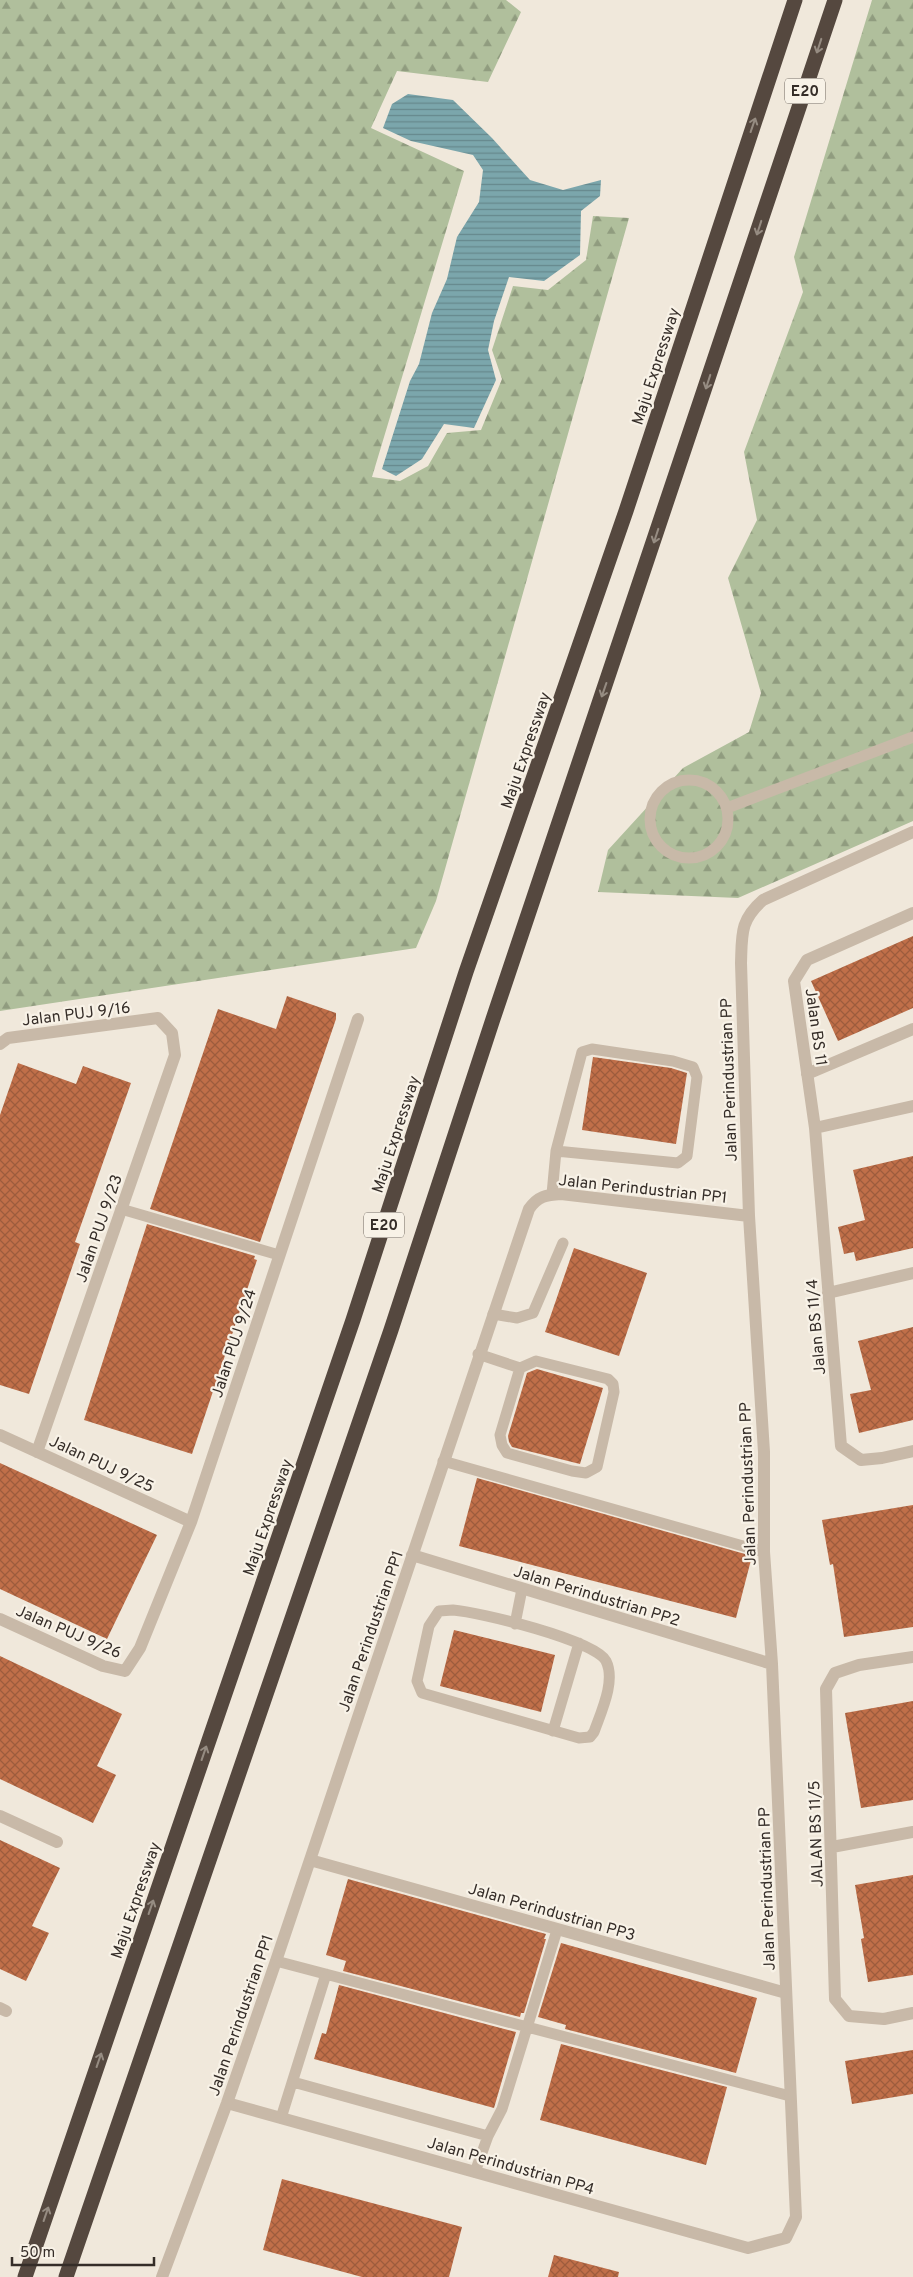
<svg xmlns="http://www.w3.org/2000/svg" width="913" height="2277" font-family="Overpass,sans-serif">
<defs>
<pattern id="forest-firs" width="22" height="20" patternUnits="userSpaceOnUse" patternTransform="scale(1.25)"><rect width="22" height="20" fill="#b0bf9c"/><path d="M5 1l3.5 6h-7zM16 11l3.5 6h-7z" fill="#909c7f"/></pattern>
<pattern id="water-rules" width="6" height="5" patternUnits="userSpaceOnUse" patternTransform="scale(1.25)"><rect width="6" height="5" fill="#7ba6ac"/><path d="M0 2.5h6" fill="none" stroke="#66888c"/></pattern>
<pattern id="building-cross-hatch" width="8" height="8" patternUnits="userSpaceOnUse" patternTransform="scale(1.25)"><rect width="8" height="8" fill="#c06f49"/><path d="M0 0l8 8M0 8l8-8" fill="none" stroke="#9d5c3d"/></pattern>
</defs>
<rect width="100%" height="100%" fill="#f0e8db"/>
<!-- forest -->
<path fill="url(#forest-firs)" d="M0,0H506L521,12L488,82L397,71L371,128L464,171L372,477L400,481L428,466L447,433L481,430L502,379L492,350L513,286L548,290L586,260L593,216L629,218L436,901L416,948L0,1011Z
M872,0H913V821L738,898L598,892L608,850L683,768L749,732L761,693L728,578L757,520L744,452L803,292L794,257Z"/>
<!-- water -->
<path fill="url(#water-rules)" d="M408,94L453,100L492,138L530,180L563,190L601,180L600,196L581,211L580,255L544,281L509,277L494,321L488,350L496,380L474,428L444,424L422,459L396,476L382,469L410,381L419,364L432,313L447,279L457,237L479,202L483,170L473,155L411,141L383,128L392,104Z"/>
<!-- building -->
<path fill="url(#building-cross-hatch)" d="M913,936V1008L838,1041L811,981Z
M287,996L336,1013V1019L260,1242L150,1209L218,1009L276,1029Z
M593,1057L671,1068L687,1073L676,1144L582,1130Z
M18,1063L76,1084L83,1066L131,1083L75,1242L80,1244L29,1394L0,1385V1115Z
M913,1156V1248L856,1261L854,1252L844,1254L838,1227L865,1220L853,1170Z
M147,1224L255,1256L254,1259L257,1260L192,1454L84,1420Z
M574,1248L647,1273L619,1356L545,1332Z
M913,1327V1420L859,1433L850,1394L871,1390L858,1341Z
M537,1369L603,1388L580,1464L512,1447L509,1442L508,1436L527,1373Z
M0,1463L157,1535L107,1639L0,1589Z
M477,1478L752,1556L736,1618L459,1546Z
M913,1505V1627L844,1637L833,1564L830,1565L822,1520Z
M454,1630L555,1655L541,1712L440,1686Z
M0,1656L122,1714L97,1766L116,1775L93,1823L0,1779Z
M913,1701V1800L861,1808L845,1713Z
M0,1840L60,1868L32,1926L49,1933L26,1981L0,1969Z
M913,1875V1975L868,1982L861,1939L864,1938L855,1885Z
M348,1879L546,1934L544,1939H546L524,2013H521L520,2017L343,1971L346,1961L326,1955Z
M561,1943L757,1998L736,2073L565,2029L566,2025L538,2017Z
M339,1985L516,2032L494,2108L314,2059L322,2033L326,2034Z
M561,2044L727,2087L706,2165L540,2120Z
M913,2050V2094L852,2104L845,2061Z
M282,2179L462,2227L449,2277H362L263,2250Z
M554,2255L619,2272L618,2277H548Z"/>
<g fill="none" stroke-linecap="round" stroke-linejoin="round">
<!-- service -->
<path stroke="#c8b9a8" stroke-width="11" d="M650 819a39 39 0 1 1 78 0a39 39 0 1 1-78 0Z
M727,808L913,737
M552,1194L556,1151L582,1052L592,1049L673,1061L693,1067L697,1077L687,1156L678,1163L556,1151
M121,1209L279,1255
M493,1314L517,1318L533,1313L563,1243
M478,1354L520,1368L536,1361L608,1379L613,1384L614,1392L597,1467L586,1473L572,1471L507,1453L502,1445L500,1435L520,1368
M443,1461L764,1552
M453,1610C479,1612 595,1640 606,1661C616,1681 601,1712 594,1732L590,1737L579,1738L422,1693L417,1681L429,1626L439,1611Z
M515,1624L522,1589
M553,1731L579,1643
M276,1961L790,2096
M293,2082L488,2136
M281,2118L326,1974
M475,2172L488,2136L502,2109L557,1930"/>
<!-- minor -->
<path stroke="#c8b9a8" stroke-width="12" d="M913,913L807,960L794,981L815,1128L841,1446L861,1460L882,1458L913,1451
M0,1044L8,1038L158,1018L172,1033L175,1055L37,1452
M807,1074L913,1029
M815,1128L913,1106
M828,1293L913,1273
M0,1435L191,1522
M412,1555L772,1664
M0,1619L103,1666L125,1671L140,1648L191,1522L358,1019
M913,1657L859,1665L835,1673L826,1689L835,1999L849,2016L884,2019L913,2013
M0,1816L57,1842
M832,1847L913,1832
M310,1860L786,1993
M0,2008L6,2011
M227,2103L748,2248L786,2238L796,2217L772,1664L764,1552V1452L749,1216L741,963C742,934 740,920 763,900L913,832
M162,2277L227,2103L276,1961L529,1209C538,1196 546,1195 561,1194L749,1216"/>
<!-- motorway -->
<path stroke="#55483f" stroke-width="15" d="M25,2277L353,1320L466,972L626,511L795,0
M66,2277L391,1330L493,1019L835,0"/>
</g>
<!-- one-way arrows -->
<defs><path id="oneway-shaft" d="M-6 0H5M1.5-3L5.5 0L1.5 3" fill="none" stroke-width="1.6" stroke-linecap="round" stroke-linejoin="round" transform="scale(1.25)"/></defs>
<g stroke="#968c82">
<use href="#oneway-shaft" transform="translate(819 46) rotate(108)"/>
<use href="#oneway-shaft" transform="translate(753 125) rotate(-71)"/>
<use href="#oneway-shaft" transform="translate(759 228) rotate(108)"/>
<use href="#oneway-shaft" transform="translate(708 382) rotate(108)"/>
<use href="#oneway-shaft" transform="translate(656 536) rotate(108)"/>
<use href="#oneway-shaft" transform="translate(604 690) rotate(109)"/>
<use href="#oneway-shaft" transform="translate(204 1753) rotate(-71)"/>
<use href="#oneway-shaft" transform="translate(151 1907) rotate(-71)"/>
<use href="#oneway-shaft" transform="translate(99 2060) rotate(-71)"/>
<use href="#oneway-shaft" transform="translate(46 2214) rotate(-71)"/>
</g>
<g text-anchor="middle" stroke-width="4.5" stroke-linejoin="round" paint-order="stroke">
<!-- shield labels -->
<g fill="#f8f2e7" stroke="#706861" stroke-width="1">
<rect x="785" y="78.5" width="40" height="25" rx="4"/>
<rect x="364" y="1212.5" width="40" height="25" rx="4"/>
</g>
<g font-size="15" font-weight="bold" fill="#352d28">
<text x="805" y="96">E20</text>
<text x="384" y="1230">E20</text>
</g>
<!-- street labels -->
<g font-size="16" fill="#352d28" stroke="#f8f2e7">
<text transform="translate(655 366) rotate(-72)" y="6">Maju Expressway</text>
<text transform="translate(525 750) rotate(-71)" y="6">Maju Expressway</text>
<text transform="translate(76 1013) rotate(-7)" y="6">Jalan PUJ 9/16</text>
<text transform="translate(817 1027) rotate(82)" y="6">Jalan BS 11</text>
<text transform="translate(728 1080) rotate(-92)" y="6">Jalan Perindustrian PP</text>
<text transform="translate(395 1134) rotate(-72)" y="6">Maju Expressway</text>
<text transform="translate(643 1188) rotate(6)" y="6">Jalan Perindustrian PP1</text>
<text transform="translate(98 1228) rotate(-71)" y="6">Jalan PUJ 9/23</text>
<text transform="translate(815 1327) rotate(-95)" y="6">Jalan BS 11/4</text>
<text transform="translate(233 1343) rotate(-72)" y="6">Jalan PUJ 9/24</text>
<text transform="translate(102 1463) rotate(25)" y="6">Jalan PUJ 9/25</text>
<text transform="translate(747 1484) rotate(-92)" y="6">Jalan Perindustrian PP</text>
<text transform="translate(267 1517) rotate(-71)" y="6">Maju Expressway</text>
<text transform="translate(597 1595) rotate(17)" y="6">Jalan Perindustrian PP2</text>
<text transform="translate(69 1631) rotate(23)" y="6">Jalan PUJ 9/26</text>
<text transform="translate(370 1631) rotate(-71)" y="6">Jalan Perindustrian PP1</text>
<text transform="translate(815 1834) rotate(-92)" y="6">JALAN BS 11/5</text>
<text transform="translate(766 1889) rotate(-92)" y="6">Jalan Perindustrian PP</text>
<text transform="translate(135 1900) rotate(-71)" y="6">Maju Expressway</text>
<text transform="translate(552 1911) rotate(16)" y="6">Jalan Perindustrian PP3</text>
<text transform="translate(240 2015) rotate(-71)" y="6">Jalan Perindustrian PP1</text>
<text transform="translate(511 2165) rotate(16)" y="6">Jalan Perindustrian PP4</text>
</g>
</g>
<!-- scale -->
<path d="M12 2257v8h142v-8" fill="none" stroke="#352d28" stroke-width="2.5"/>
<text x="20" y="2257" font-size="15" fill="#352d28" stroke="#f8f2e7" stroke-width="4" paint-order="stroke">50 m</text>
</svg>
